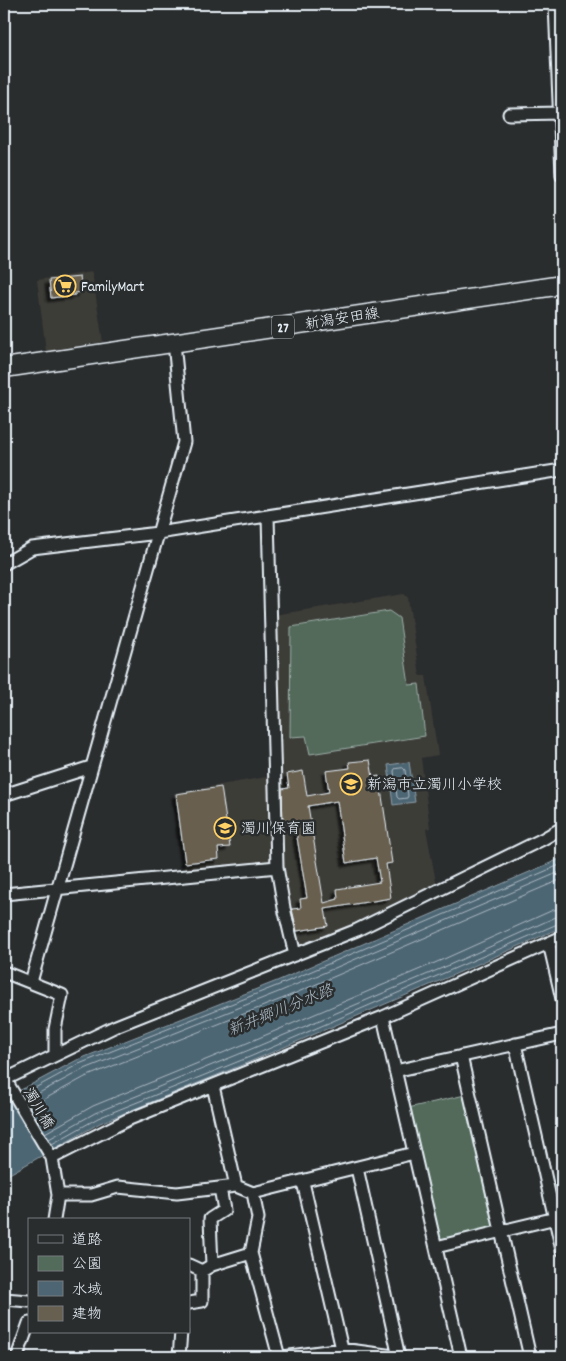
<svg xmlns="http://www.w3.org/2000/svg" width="566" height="1361" font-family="Dekko,'Klee One',sans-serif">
<defs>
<filter id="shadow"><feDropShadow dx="-4" dy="4" stdDeviation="1" flood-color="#0009"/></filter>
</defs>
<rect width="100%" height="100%" fill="#2a2d2e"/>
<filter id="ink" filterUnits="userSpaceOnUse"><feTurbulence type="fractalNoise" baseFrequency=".02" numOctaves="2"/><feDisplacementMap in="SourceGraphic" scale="10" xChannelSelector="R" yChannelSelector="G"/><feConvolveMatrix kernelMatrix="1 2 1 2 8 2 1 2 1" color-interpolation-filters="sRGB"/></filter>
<g filter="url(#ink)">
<!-- built -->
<path fill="#3c3c38" d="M92,272L103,342L46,351L37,280Z
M404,594L408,598L420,676H426L438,755L421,758L430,828L426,829L437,887L303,951L296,948L280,861L274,615Z
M272,776V862L185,871L174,793Z"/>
<!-- green -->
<path fill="#526b5a" stroke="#9daea9" d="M389,611L399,618L409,685L419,684L425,736L310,754L306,736L290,737L291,627Z
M465,1095L495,1228L439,1242L408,1108Z"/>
<!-- water -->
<path fill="#4e6673" stroke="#8c9ea8" d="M409,762L415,802L393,805L388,765Z
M562,858V927L451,976L254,1060L100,1123L4,1177V1099L77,1060L277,981Z"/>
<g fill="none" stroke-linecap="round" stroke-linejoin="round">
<!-- shore -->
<path stroke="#aab9c3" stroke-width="1" d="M403,768L405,770L408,796L407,798L399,799L397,797L394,771L395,769Z
M22,1095L79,1064L279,985L562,864
M26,1100L82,1070L281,991L562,871
M30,1107L85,1077L284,998L562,879
M45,1133L93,1106L247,1043L444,959L553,910L562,909
M49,1139L95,1113L249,1050L447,966L556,917L562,916
M52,1144L98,1118L252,1056L562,922"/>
</g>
<!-- building -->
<path fill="#675f4f" stroke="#e8f1f8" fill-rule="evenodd" filter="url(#shadow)" d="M80,277L82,292L75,293V295L51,298L49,280Z
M370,760L373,777L379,776L392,863L386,864L391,898L325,909L328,926L297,931L292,909L301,908L300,899L307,898L295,825L283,827L282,789L289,788L287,774L303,771L307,796L329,792L326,771L350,768L349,762ZM337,801L346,863L376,858L380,882L337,889L338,899L324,903L308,806Z
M221,787L230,847L218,848L219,859L185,863L176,794Z"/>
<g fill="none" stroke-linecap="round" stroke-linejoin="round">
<!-- minor casing -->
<g stroke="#e8f1f8" stroke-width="15">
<path id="minor" d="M555,4L562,175
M509,114L562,113
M268,516L277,867L284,908L295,955
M4,564L32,548L158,533L562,470
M4,795L91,767
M4,894L277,867
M549,943L562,999
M4,972L62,995L55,1029V1054
M31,982L184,442L174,343
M383,1017L461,1357
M515,1044L562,1250
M461,1056L530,1357
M395,1071L562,1034
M5,1079L52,1158L58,1195L54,1220
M4,1080L116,1026L357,930L543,839L562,828
M213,1086L236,1186
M52,1158L127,1120L383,1017L562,937
M357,1168L399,1357
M303,1182L342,1349
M253,1193L258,1218L251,1253L279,1357
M58,1195H91L118,1187L177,1193L236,1186L253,1193L414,1153
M436,1247L560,1217
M189,1265L202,1271
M212,1265L210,1219L224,1210L220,1188
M4,1299L29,1301
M189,1303L202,1301V1271L212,1265L251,1253
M17,1357L29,1323
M179,1357L181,1332
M283,1357L342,1349L401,1357"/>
</g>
<!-- primary casing -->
<g stroke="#e8f1f8" stroke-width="21">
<path id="primary" d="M4,368L562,285"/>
</g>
<!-- minor -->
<use href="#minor" stroke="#2a2d2e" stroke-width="11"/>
<!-- primary -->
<use href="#primary" stroke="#2a2d2e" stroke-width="18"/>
</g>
</g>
<!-- icons -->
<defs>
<g id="supermarket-ring" transform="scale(1.125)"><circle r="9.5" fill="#2a2d2e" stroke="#ffd166" stroke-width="1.5"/><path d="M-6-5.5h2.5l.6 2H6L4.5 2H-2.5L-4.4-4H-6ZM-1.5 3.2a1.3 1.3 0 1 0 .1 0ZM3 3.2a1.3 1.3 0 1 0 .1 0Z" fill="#ffd166"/></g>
<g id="school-ring" transform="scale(1.125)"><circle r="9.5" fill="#2a2d2e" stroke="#ffd166" stroke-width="1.5"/><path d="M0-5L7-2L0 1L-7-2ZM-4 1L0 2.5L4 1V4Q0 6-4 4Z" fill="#ffd166"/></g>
</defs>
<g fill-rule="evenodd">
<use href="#supermarket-ring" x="65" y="286"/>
<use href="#school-ring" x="351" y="784"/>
<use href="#school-ring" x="225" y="828"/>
</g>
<g text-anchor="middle" stroke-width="5" stroke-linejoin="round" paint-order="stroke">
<!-- shield labels -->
<rect fill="#2a2d2e" stroke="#afb6bb" stroke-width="1" x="272" y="315.5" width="22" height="23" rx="4"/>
<g font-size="14" font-weight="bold" fill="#e8f1f8">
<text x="283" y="332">27</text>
</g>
<!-- poi labels -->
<g font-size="15" fill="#e8f1f8" stroke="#2a2d2e" text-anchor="start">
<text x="81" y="291">FamilyMart</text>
<text x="367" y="789">新潟市立濁川小学校</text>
<text x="241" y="833">濁川保育園</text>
</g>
<!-- street labels -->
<g font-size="15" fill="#e8f1f8" stroke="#2a2d2e">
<text transform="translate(342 318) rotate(-9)" y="5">新潟安田線</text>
<text transform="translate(39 1108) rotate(59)" y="5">濁川橋</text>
</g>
<!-- water labels -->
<g font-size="16" font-style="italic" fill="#aab9c3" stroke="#2a2d2e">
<text transform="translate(280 1009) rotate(-22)" y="6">新井郷川分水路</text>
</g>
</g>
<!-- margin -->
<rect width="566" height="1361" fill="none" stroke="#2a2d2e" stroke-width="20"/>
<rect x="10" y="10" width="546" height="1341" fill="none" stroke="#e8f1f8" stroke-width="2" filter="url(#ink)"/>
<!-- legend -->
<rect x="28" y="1218" width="162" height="115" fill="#2a2d2e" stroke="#767b7f"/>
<rect x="38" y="1235" width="25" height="8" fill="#2a2d2e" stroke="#767b7f"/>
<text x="72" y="1244" font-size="15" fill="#e8f1f8">道路</text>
<rect x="38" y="1256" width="25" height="15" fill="#526b5a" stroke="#767b7f"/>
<text x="72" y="1268" font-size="15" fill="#e8f1f8">公園</text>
<rect x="38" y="1281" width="25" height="15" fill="#4e6673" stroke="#767b7f"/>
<text x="72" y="1294" font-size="15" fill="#e8f1f8">水域</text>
<rect x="38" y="1306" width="25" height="15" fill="#675f4f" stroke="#767b7f"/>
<text x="72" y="1318" font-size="15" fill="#e8f1f8">建物</text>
</svg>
